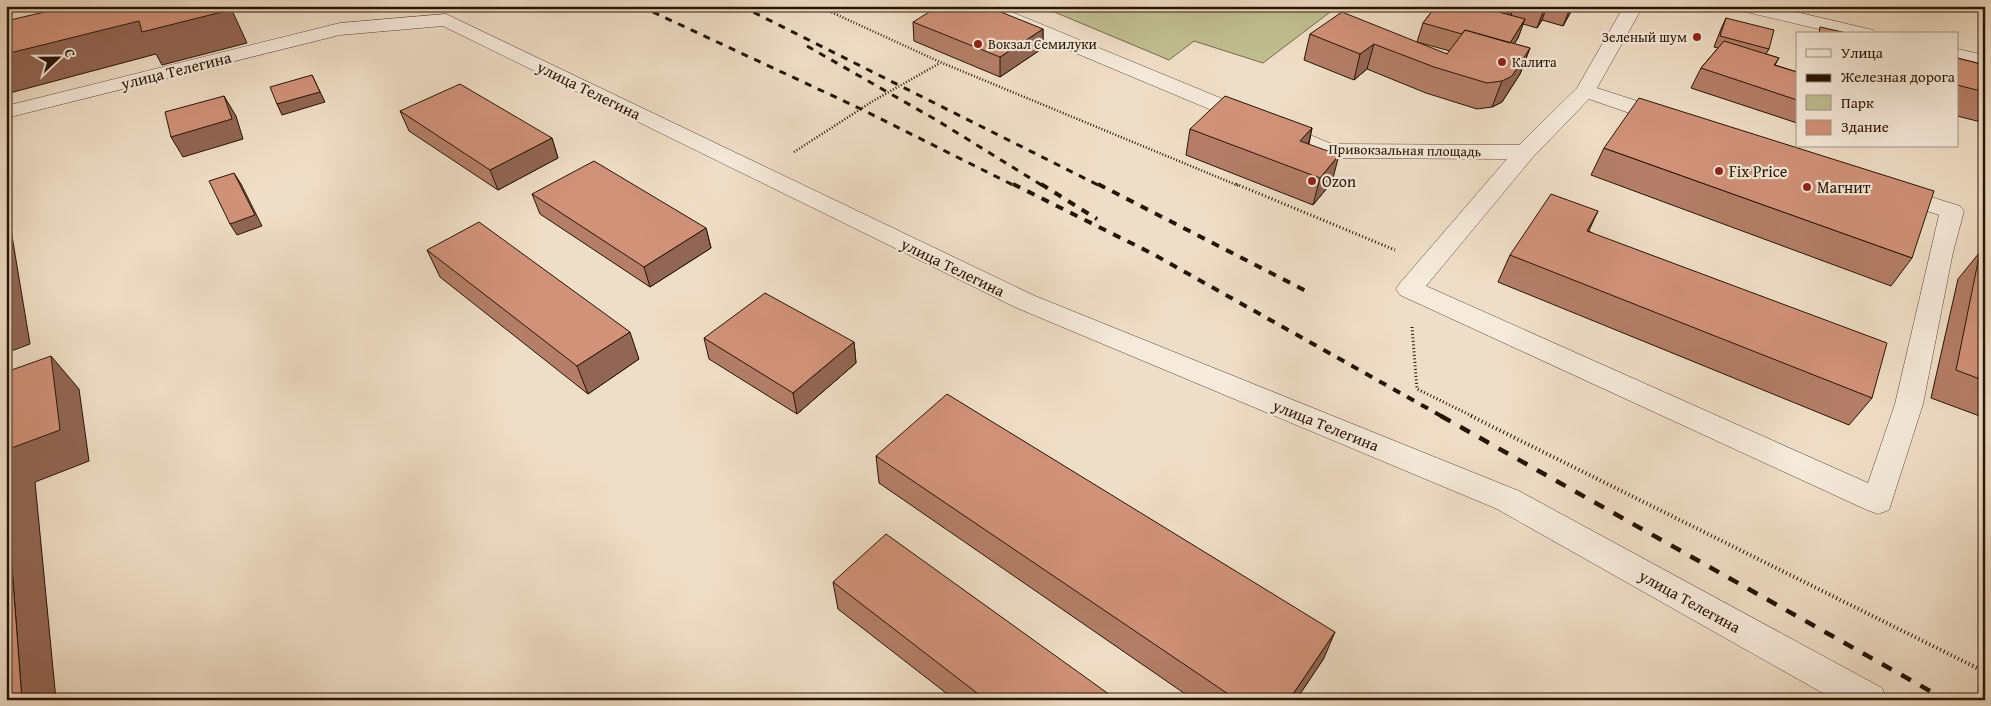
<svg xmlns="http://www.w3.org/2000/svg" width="1991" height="706" font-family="'Gentium Book Plus',serif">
<rect width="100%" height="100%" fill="#efdec7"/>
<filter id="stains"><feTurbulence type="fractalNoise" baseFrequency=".004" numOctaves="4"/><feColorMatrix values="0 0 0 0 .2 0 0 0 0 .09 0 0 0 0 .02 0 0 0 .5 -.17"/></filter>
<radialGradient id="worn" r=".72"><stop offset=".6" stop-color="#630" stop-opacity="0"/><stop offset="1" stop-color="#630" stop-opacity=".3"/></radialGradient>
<!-- green -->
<path fill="#c0bf91" stroke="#746a4a" d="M1040,6H1338L1263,63L1194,41L1169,60Z"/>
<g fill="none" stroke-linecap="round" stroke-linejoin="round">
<!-- minor casing -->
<g stroke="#5a4633" stroke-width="1">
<path id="minor" d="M971,6H997L1332,144L1519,145L1577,88L1624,6H1643L1597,88L1677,114L1680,119L1677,124L1669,125L1661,124L1589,99L1533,157L1426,286L1868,483L1895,404L1939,215L1885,197L1881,192L1885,187L1893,185L1960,206L1964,211L1953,252L1923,404L1889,510L1878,514L1867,510L1400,295L1396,289L1400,283L1507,159L1329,158L1321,156L973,10Z
M1736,6H1771L1873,30L1876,34H1840L1738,10Z
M446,14L1035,296L1519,491L1882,688L1887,700H1835L1497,509L1017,308L443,26L340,35L6,118V106L340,23Z
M1957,49L1985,55V67L1957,61Z"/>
</g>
<!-- path-far2 -->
<path stroke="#281402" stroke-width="2.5" stroke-dasharray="1 2" stroke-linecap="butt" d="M818,6L940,62L1239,186
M794,152L873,101L940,63"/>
<!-- path-far1 -->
<path stroke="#281402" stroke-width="3" stroke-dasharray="1 2.5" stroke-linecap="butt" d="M1236,184L1395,250
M1412,327L1417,389L1474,417"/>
<!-- path -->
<path stroke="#281402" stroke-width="4" stroke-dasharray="1 3" stroke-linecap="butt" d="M1471,416L1985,672"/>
<!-- minor -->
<use href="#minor" fill="#f5eadb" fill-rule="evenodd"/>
<!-- rail-far2 -->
<path stroke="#281402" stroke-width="3" stroke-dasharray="7 7" stroke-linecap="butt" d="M640,6L861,109L1015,186
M741,6L1100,186
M807,46L938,121L1043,186"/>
<!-- rail-far1 -->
<path stroke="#281402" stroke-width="4" stroke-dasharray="8 8" stroke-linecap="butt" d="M1013,184L1153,254L1443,417
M1041,184L1097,219
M1098,184L1308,292"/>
<!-- rail -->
<path stroke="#281402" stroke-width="4.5" stroke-dasharray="11 11" stroke-linecap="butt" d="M1441,416L1946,700"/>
</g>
<!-- wall -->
<path fill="#b47e68" stroke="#281402" d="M1436,6H1574L1563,26L1542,20L1537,28L1523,24L1518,38L1514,44L1530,48L1520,74L1502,102L1492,107L1477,109L1426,93L1367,69L1354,80L1304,60L1310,34L1447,54L1450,51L1417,42L1423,23Z
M1726,18L1769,49L1766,54L1779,58L1775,65L1797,72V123L1691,88L1701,68L1718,48L1714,47L1721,29Z
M913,22L1043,29V48L1000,77L914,41Z
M1957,58L1985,65V123L1957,116Z
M400,111L552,138L558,158L498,190L409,131Z
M1312,128L1309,144L1332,182L1313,205L1186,155L1190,129Z
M1604,148L1912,258L1891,286L1591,175Z
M532,194L706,228L711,248L650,287L540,214Z
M1589,231L1872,398L1849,425L1498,282L1510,255Z
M427,250L639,359L588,394L440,277Z
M1980,252L1985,253V418L1931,398L1958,279Z
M704,338L854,342L856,363L797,414L709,359Z
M876,456L1324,658L1296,700H1194L879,483Z
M833,582L1117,700H955L838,609Z"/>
<!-- shaded-wall -->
<path fill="#926655" stroke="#281402" d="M97,6H141L139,21L230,6L247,43L162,65L156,54L6,94V54Z
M1511,6H1514L1509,21L1501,33Z
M1545,6H1547L1542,20L1537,28Z
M1571,6H1574L1563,26Z
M1525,19L1518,38L1501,65L1508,46Z
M1043,29V48L1000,77V57Z
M1374,44L1367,69L1354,80L1360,54Z
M1530,48L1520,74L1502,102L1492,107L1502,81Z
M312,75L325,102L282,115L277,104Z
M224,96L236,116L243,139L183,157L171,137Z
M1312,128L1306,154L1300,141Z
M552,138L558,158L498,190L490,170Z
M1339,155L1332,182L1313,205L1320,178Z
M234,173L241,184L262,226L237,235L230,224Z
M6,200L30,344L6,353Z
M1598,211L1585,239L1587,231Z
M706,228L711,248L650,287L644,267Z
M630,332L639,359L588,394L577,366Z
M854,342L856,363L797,414L793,393Z
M51,356L79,389L89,461L35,482L56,700H22L6,488V450Z
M1335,632L1324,658L1296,700H1289Z"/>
<!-- building -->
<path fill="#d19279" stroke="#281402" d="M51,6H70L52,10Z
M70,6H104L106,12L128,6H228L230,10L142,32L139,21L6,54V21Z
M939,6H986L1043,29L1000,57L913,22Z
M1436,6H1476L1525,19L1510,43L1465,30L1462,34L1423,23Z
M1502,6H1511L1510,8Z
M1342,12L1447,54L1465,30L1530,48L1512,76L1502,81L1487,83L1434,67L1374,44L1360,54L1310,34Z
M1726,18L1774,30L1769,49L1720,36Z
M1820,27L1851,34H1819Z
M1724,41L1779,58L1774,65L1797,72V100L1701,68Z
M1957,58L1985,65V92L1957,85Z
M312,75L320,92L277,104L270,87Z
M460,84L552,138L490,170L400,111Z
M224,96L232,119L171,137L165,112Z
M1225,96L1312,128L1300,141L1339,155L1320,178L1190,129Z
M1639,98L1934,191L1912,258L1604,148Z
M594,161L706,228L644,267L532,194Z
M234,173L255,215L230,224L209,181Z
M1551,194L1598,211L1587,231L1887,343L1872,398L1510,255Z
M479,222L630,332L577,366L427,250Z
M1980,252L1985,253V381L1956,370Z
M765,293L854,342L793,393L704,338Z
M51,356L60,430L6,450V372Z
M947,394L1335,632L1289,700H1237L876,456Z
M6,488L22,700H6Z
M886,534L1117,700H986L833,582Z"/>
<!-- markers -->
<g fill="#8f2418" stroke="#f5eadb" stroke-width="2">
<circle cx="1697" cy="37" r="5"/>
<circle cx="978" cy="44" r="5"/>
<circle cx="1502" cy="62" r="5"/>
<circle cx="1719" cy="171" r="5"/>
<circle cx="1312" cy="181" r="5"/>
<circle cx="1807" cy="187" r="5"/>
</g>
<g text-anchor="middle" stroke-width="4.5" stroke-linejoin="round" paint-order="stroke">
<!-- far-poi labels -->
<g font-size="14" fill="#281402" stroke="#f5eadb" text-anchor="start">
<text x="1687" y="42" text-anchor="end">Зеленый шум</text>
<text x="988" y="49">Вокзал Семилуки</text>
<text x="1512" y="67">Калита</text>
</g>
<!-- far-street labels -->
<g font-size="14" fill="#281402" stroke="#f5eadb">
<text transform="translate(1405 150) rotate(1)" y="5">Привокзальная площадь</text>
</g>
<!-- street labels -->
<g font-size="16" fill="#281402" stroke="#f5eadb">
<text transform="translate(176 70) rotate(-14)" y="6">улица Телегина</text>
<text transform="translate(589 90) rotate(26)" y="6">улица Телегина</text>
<text transform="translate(953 267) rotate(26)" y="6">улица Телегина</text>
<text transform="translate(1326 425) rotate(22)" y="6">улица Телегина</text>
<text transform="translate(1690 601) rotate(29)" y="6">улица Телегина</text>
</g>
<!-- poi labels -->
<g font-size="16" fill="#281402" stroke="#f5eadb" text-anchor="start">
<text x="1729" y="177">Fix Price</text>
<text x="1322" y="187">Ozon</text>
<text x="1817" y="193">Магнит</text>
</g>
</g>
<!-- margin -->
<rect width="1991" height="706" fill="none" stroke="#efdec7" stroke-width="25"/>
<rect x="8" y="8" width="1976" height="691" fill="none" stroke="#281402" stroke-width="2.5"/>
<rect x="12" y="12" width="1966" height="681" fill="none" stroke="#281402"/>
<!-- legend -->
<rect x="1796" y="32" width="162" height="115" fill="#f5eadb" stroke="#a39484"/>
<rect x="1806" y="49" width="25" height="8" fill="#f5eadb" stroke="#a39484"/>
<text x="1841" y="58" font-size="15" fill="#281402">Улица</text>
<rect x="1806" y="74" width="25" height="8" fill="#281402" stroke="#a39484"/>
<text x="1841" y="82" font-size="15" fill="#281402">Железная дорога</text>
<rect x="1806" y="95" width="25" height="15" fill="#c0bf91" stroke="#a39484"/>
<text x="1841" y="108" font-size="15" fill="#281402">Парк</text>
<rect x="1806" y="120" width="25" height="15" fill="#d19279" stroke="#a39484"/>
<text x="1841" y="132" font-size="15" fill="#281402">Здание</text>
<!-- north arrow -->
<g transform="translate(58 58) rotate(68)" stroke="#f5eadb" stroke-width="4" paint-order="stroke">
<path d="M0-4L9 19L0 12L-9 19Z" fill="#281402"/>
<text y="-8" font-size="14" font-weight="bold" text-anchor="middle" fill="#281402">С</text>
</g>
<rect width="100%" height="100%" filter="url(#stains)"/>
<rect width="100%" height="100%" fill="url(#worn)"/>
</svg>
